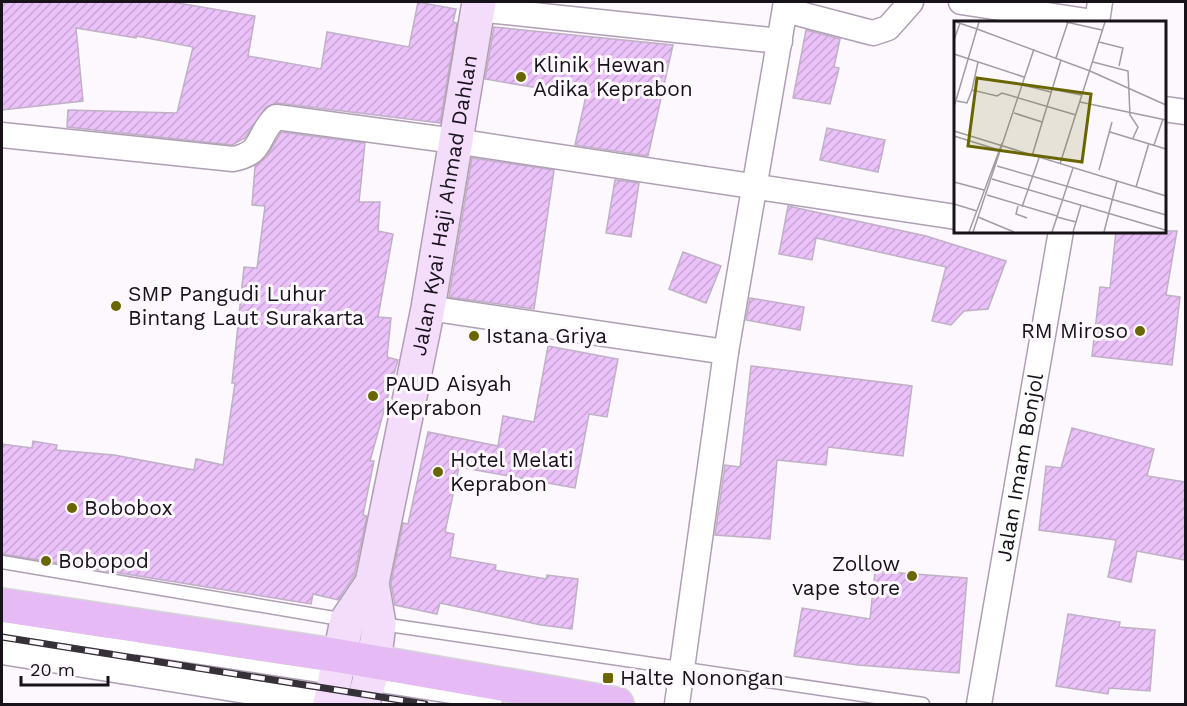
<svg xmlns="http://www.w3.org/2000/svg" width="1187" height="706" font-family="'Work Sans',sans-serif">
<defs>
<pattern id="building-hatch" width="6" height="6" patternUnits="userSpaceOnUse" patternTransform="scale(1.5)"><rect width="6" height="6" fill="#eac1f8"/><path d="M-1 1l2-2M0 6l6-6M5 7l2-2" fill="none" stroke="#c8a5d4"/></pattern>
</defs>
<rect width="100%" height="100%" fill="#fcf8fd"/>
<!-- building -->
<path fill="url(#building-hatch)" stroke="#c0b0c6" stroke-width="1.5" d="M2,2H172L255,16L248,56L321,69L327,32L409,47L418,2L456,9L453,22L457,23L440,123L277,103L266,107L245,138L232,145L67,127L68,110L177,113L193,47L137,36L136,38L76,28L83,101L2,110Z
M494,27L673,45L648,156L575,145L586,96L485,79Z
M806,30L840,39L834,67L839,68L830,104L793,98Z
M827,128L885,140L878,172L820,160Z
M281,132L365,143L359,202H380L378,231L393,234L378,317L391,318L387,357L398,360L370,461H374L363,515L367,516L354,576L338,600L313,594L311,604L2,554V444L32,448L33,441L57,445L56,450L114,455L194,470L196,459L223,465L235,383H232L244,267L257,268L265,206L252,205L255,166L267,156Z
M472,158L554,170L534,309L449,297Z
M615,180L639,183L631,237L606,233Z
M788,206L926,236L1006,261L988,309L964,311L951,325L932,321L946,267L816,238L812,260L779,254Z
M1116,231H1177L1166,295L1180,297L1172,365L1092,356L1100,287L1110,288Z
M683,252L721,266L706,303L669,289Z
M750,298L804,307L800,330L746,320Z
M548,346L618,359L607,417L589,414L575,488L459,467L445,532L454,534L450,557L496,565L495,570L546,579L547,575L578,579L572,629L541,625L440,603L437,614L395,605L391,583L403,523L408,524L428,432L498,446L503,416L534,422Z
M751,366L912,386L903,456L828,447L826,465L777,460L770,539L715,535L725,465L740,467Z
M1072,428L1154,449L1147,476L1185,482V560L1137,551L1131,582L1108,577L1116,540L1039,530L1046,466L1061,468Z
M875,571L967,578L959,673L858,665L794,656L802,608L870,619Z
M1068,614L1120,622L1119,627L1155,630L1150,691L1109,688L1108,694L1056,686Z"/>
<g fill="none" stroke-linecap="round" stroke-linejoin="round">
<!-- lane casing -->
<g stroke="#af9eb4" stroke-width="15">
<path id="lane" d="M2,562L346,620
M382,624L923,704
M2,628L334,678
M369,684L496,704"/>
</g>
<!-- street casing -->
<g stroke="#af9eb4" stroke-width="27">
<g id="street">
<path d="M961,2L1093,22"/>
<path d="M477,9L780,41"/>
<path d="M785,10L873,33L888,28L911,2"/>
<path d="M1097,22L1100,2"/>
<path d="M1164,109L1186,112"/>
<path d="M2,135L233,159C265,153 256,135 276,117L455,141L956,217"/>
<path d="M428,308L726,352"/>
<path d="M2,652L327,704"/>
<path d="M122,671L128,626"/>
<path d="M677,704L726,352L786,2"/>
<path id="s1" d="M979,704L1061,231"/>
</g>
</g>
<!-- secondary casing -->
<g stroke="#af9eb4" stroke-width="36">
<g id="secondary">
<path d="M330,704L347,620L372,583"/>
<path id="s2" d="M363,704L374,663L379,624L372,583L428,308L479,2"/>
</g>
</g>
<!-- primary casing -->
<g stroke="#d5d4d6" stroke-width="36">
<path id="primary" d="M2,605L340,656L617,704"/>
</g>
<!-- lane -->
<use href="#lane" stroke="#fff" stroke-width="12"/>
<!-- street -->
<use href="#street" stroke="#fff" stroke-width="24"/>
<!-- secondary -->
<use href="#secondary" stroke="#f3ddfa" stroke-width="33"/>
<!-- primary -->
<use href="#primary" stroke="#e6bbf5" stroke-width="33"/>
<!-- rail casing -->
<g stroke="#363138" stroke-width="7">
<path id="rail" d="M2,637L425,704"/>
</g>
<!-- rail -->
<use href="#rail" stroke="#fcf8fd" stroke-width="4.5" stroke-dasharray="14" stroke-linecap="butt"/>
</g>
<!-- markers -->
<g fill="#696600" stroke="#fcf8fd" stroke-width="2">
<circle cx="521" cy="77" r="6"/>
<circle cx="116" cy="306" r="6"/>
<circle cx="1140" cy="331" r="6"/>
<circle cx="474" cy="336" r="6"/>
<circle cx="373" cy="396" r="6"/>
<circle cx="438" cy="472" r="6"/>
<circle cx="72" cy="508" r="6"/>
<circle cx="46" cy="561" r="6"/>
<circle cx="912" cy="576" r="6"/>
<rect x="602" y="672" width="12" height="12" rx="3"/>
</g>
<g text-anchor="middle" stroke-width="6" stroke-linejoin="round" paint-order="stroke">
<!-- poi labels -->
<g font-size="21" fill="#18121a" stroke="#fcf8fd" text-anchor="start">
<text x="533" y="72">Klinik Hewan<tspan x="533" dy="24">Adika Keprabon</tspan></text>
<text x="128" y="301">SMP Pangudi Luhur<tspan x="128" dy="24">Bintang Laut Surakarta</tspan></text>
<text x="1128" y="338" text-anchor="end">RM Miroso</text>
<text x="486" y="343">Istana Griya</text>
<text x="385" y="391">PAUD Aisyah<tspan x="385" dy="24">Keprabon</tspan></text>
<text x="450" y="467">Hotel Melati<tspan x="450" dy="24">Keprabon</tspan></text>
<text x="84" y="515">Bobobox</text>
<text x="58" y="568">Bobopod</text>
<text x="900" y="571" text-anchor="end">Zollow<tspan x="900" dy="24">vape store</tspan></text>
<text x="620" y="685">Halte Nonongan</text>
</g>
<!-- street labels -->
<g font-size="21" fill="#18121a" stroke="#fcf8fd">
<text dy="7" stroke="none"><textPath href="#s2" startOffset="508">Jalan Kyai Haji Ahmad Dahlan</textPath></text>
<text dy="7" stroke="none"><textPath href="#s1" startOffset="240">Jalan Imam Bonjol</textPath></text>
</g>
</g>
<!-- overview -->
<g transform="translate(954 21)">
<rect width="212" height="212" fill="#fcf8fd"/>
<path fill="none" stroke="#a19ca2" stroke-width="1.5" d="M2,1L23,8M112,1L148,9M23,8L136,50L212,84M0,19L6,2M145,21L169,27L165,45M0,33L70,56M102,37L114,1M24,41L18,69L43,75L48,72L122,94M139,41L174,50L176,94L184,106L179,117M69,64L97,71M98,68L127,74M3,80L13,82L18,69M126,81L212,99M0,86L25,1M60,92L88,101M0,110L212,175M156,111L212,128M0,115L45,129M200,124L209,98M78,135L107,39M106,143L151,1M43,145L212,194M145,149L158,101M38,158L211,209M0,161L30,169M182,166L195,122M33,174L103,195M0,183L23,190M64,185L62,193L73,197M68,186L85,137M24,196L60,211M103,196L122,201M15,211L48,122M19,211L80,28M98,211L119,147M119,211L127,184M150,211L163,160"/>
<path fill="#696600" fill-opacity="0.15" stroke="#696600" stroke-width="3" d="M23,57L137,73L128,141L14,125Z"/>
<rect width="212" height="212" fill="none" stroke="#18121a" stroke-width="3"/>
</g>
<!-- border -->
<rect width="1187" height="706" fill="none" stroke="#18121a" stroke-width="6"/>
<!-- scale -->
<path d="M21 676v9h87v-9" fill="none" stroke="#18121a" stroke-width="3"/>
<text x="30" y="676" font-size="18" fill="#18121a" stroke="#fcf8fd" stroke-width="4.5" paint-order="stroke">20 m</text>
</svg>
